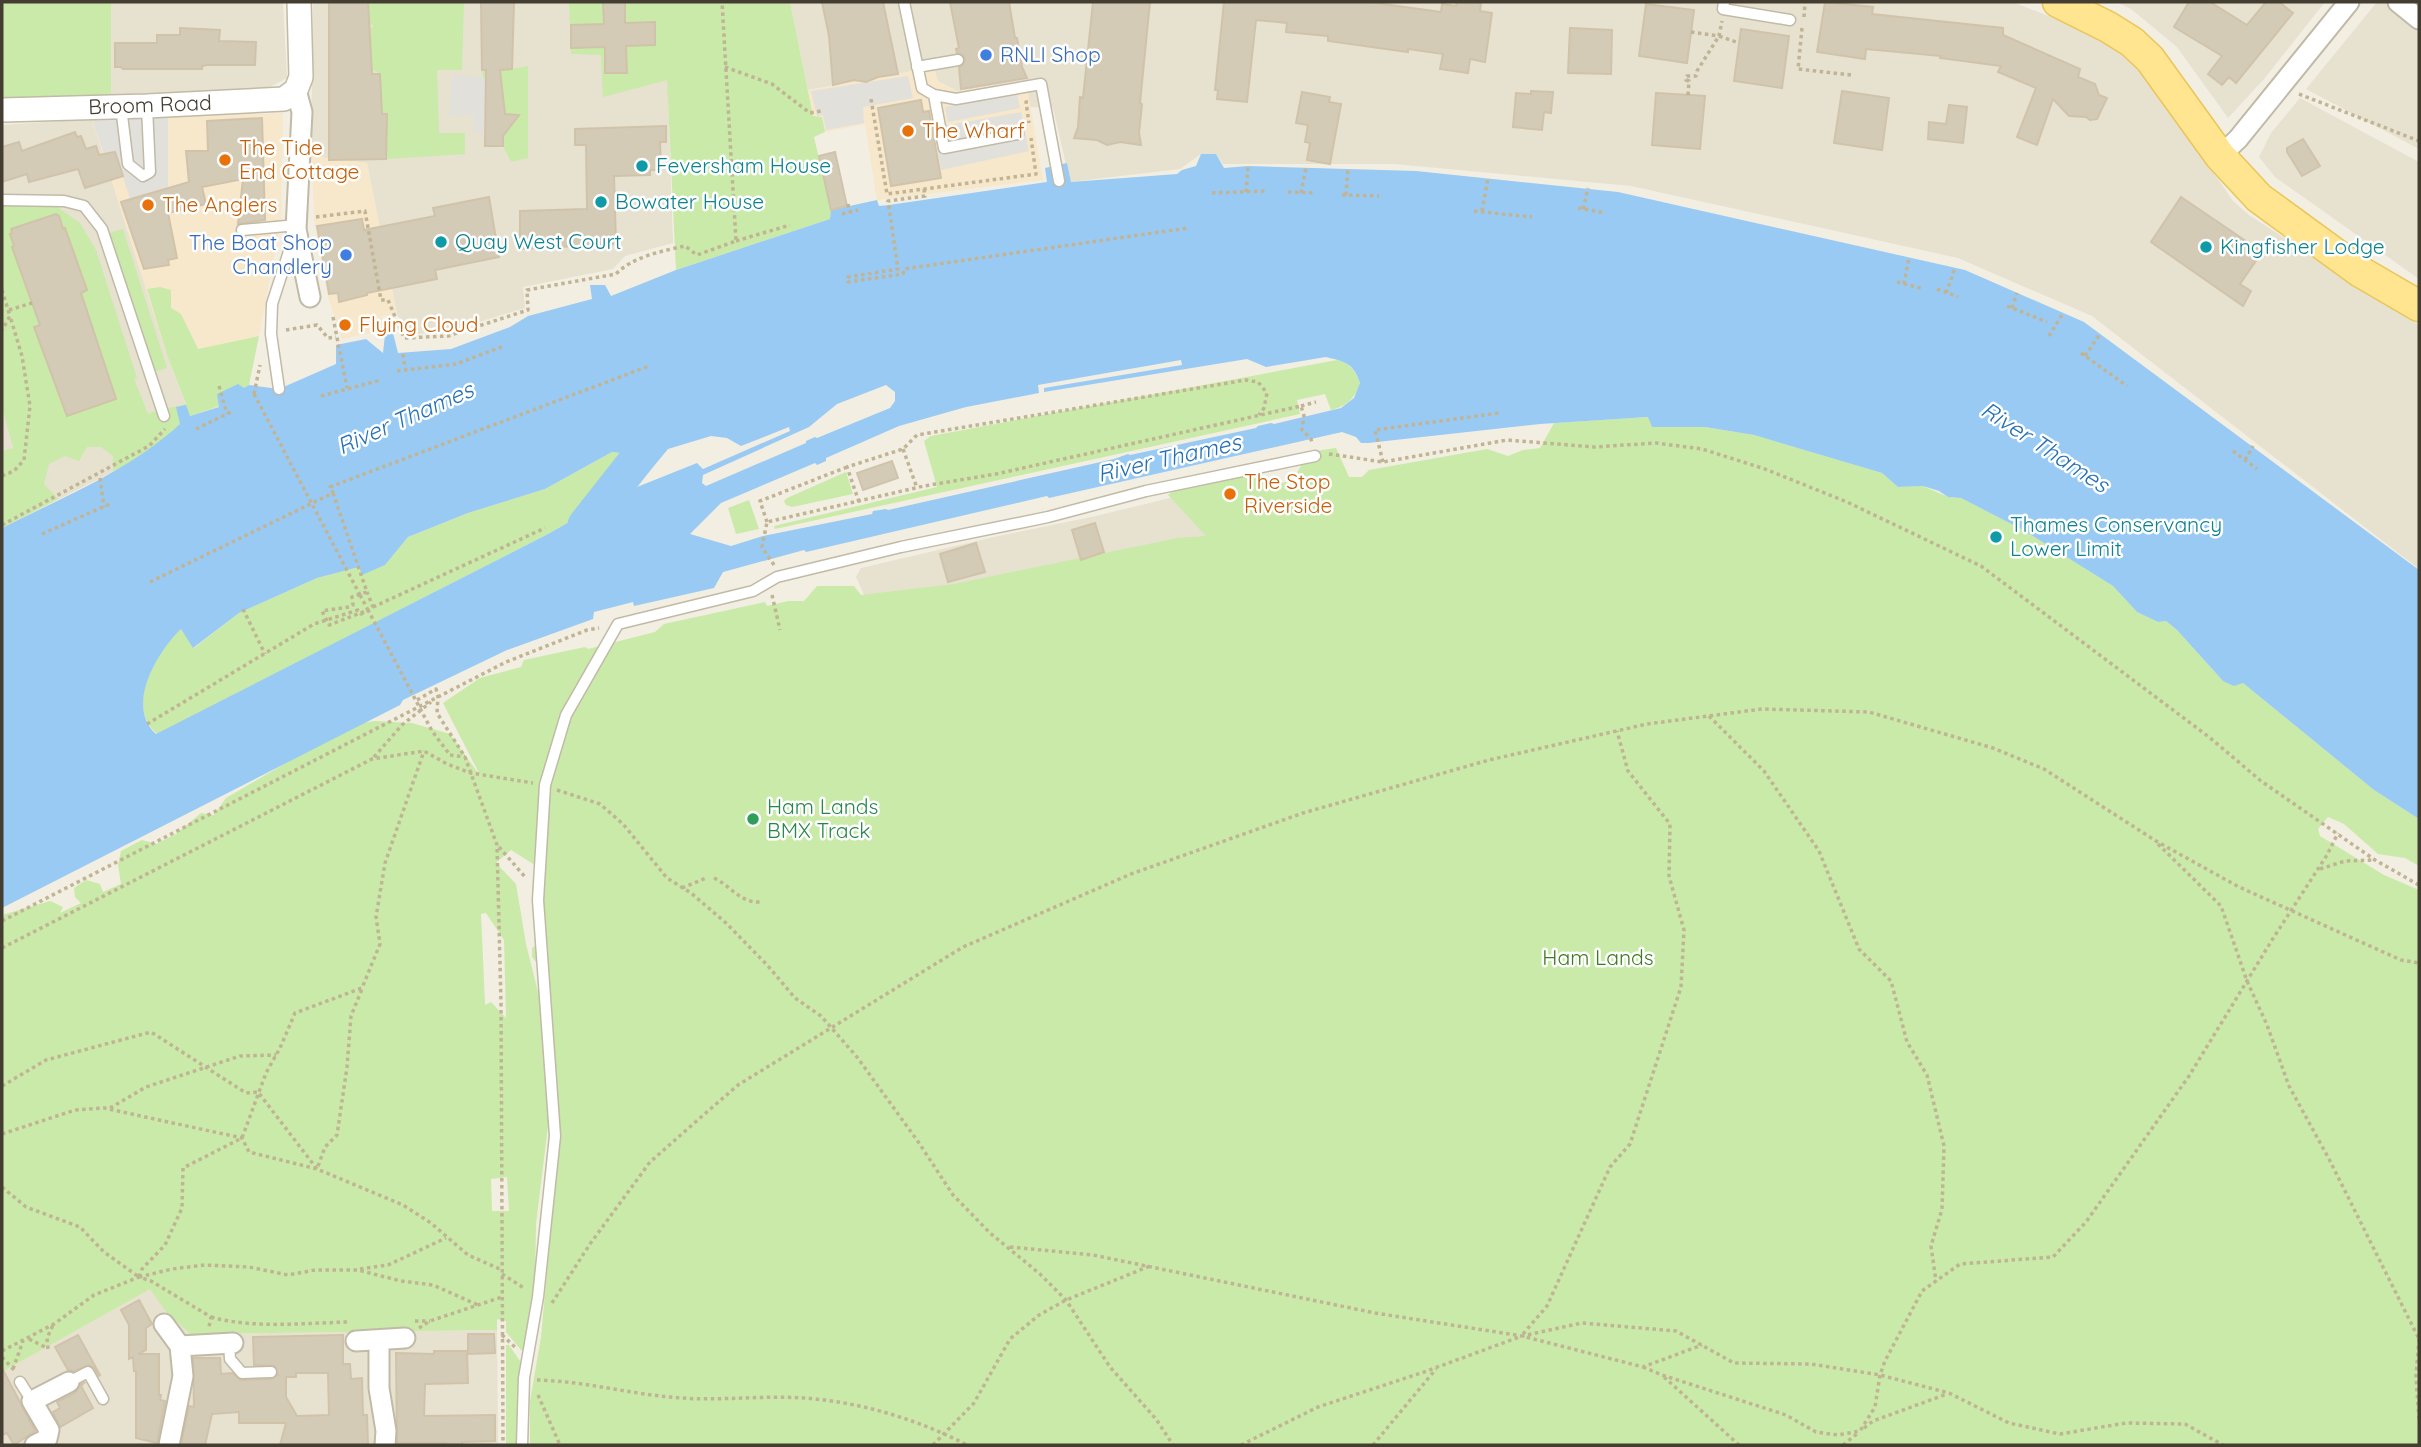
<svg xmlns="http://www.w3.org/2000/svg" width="2421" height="1447" font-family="Quicksand,sans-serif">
<rect width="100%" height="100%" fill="#f2eee2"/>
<!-- residential -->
<path fill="#e7e1d0" d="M111,2H283L287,78L268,88L111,98Z
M313,2H665L673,243L625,256L613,269L523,287L525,308L449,331L407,335L397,314L367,163L311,156Z
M790,2H2013L2108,40L2125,53L2148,78L2233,201L2249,215L2419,325V569L2092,316L1958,258L1631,186L1394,164H1223L1216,154H1201L1180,169L1070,182L1053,108L1030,107L1026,81L957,91L938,81L934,69L929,68L808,90Z
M2117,2H2325L2264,79L2228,118L2177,47L2131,9Z
M2377,2H2419V149L2306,89Z
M2300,98L2419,162V279L2275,177L2259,157L2271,133Z
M92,119L168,358L186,405L134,461L2,528V125Z
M1199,491L1210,540L870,608L856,577L861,568L994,537L1096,516Z
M151,1288L167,1313L190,1334L497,1330L498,1445H2V1372Z"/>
<!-- commercial -->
<path fill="#f7e7cb" d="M929,68H934L938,81L957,91L1026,81L1043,180L877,200L865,124L825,132L822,117H813L808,90Z
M283,113L281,220L259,336L189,351L168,358L92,119Z
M311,156L367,163L397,314L382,316V330L342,339L329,300L315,225Z"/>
<!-- green -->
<path fill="#c9eaa8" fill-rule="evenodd" d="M2,2H111V98L2,103Z
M368,2H464L462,70H437L439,133H465V154L387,159V146H378L387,126V114L371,113L381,91L380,74L368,67V32L374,25L368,24Z
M569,2H790L813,116L822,117L825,132L814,137L831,210L830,219L676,270L667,80L603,97L601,55L571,54Z
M528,66V158L511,162L503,146V126H511L515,120L505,114L486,96L482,70L512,69Z
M2,203L56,206L80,223L96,250L137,378L134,379L148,414C162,407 171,409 186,404L168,358L147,289L160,287L171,290V308L181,314L198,349L259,336L249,385L220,406L190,416L156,446L134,461L113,471V456L101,447H87L79,461L65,456L49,464L44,484L58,499L2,528V451L13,448L2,406ZM55,214L59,217L63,229H66L87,290L81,293L116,398L68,416L34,328L40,325L12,248L14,246L10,234L11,229Z
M123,229L167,368L151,373L106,234Z
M1337,360C1350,363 1356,371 1360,384C1354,399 1347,406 1331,410L1325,394L1297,400L1300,414L775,529L774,526L937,487L924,441L931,436Z
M1649,417L1652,427H1705L1754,435L1882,473L1898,487L1923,486L1948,497L1961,498L2023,530L2113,586L2137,612L2158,622L2166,621L2177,630L2223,681L2243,683L2374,790L2419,819V866L2405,858L2378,854L2344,824L2328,817L2318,829L2320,836L2384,875L2419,890V1445H530V1401L541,1337L559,1142L544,1053L549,1118L536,1224L535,1282L524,1350H521L506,1332V1321L497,1319V1330L190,1334L167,1313L150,1289L2,1372V915L50,901L63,907L60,913L81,903L75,897L74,888L86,880L100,884L103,892L121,884L118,865L121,851L142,840L156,844L176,834L201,813L214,815L226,798L353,724L375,721L412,723L450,734L481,777L443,703L480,678L521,667L524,660L585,647L588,649L655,632L664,624L765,602L767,606L788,601H804L817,586H854L861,595L954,584L1178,538L1206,536L1168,495L1195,475L1224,480L1256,471L1275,484L1292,481L1309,452L1336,448L1349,477H1362L1369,470L1487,449L1508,456L1523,450L1540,448L1554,423ZM511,850L543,870L544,939L532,948V957L549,979L550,1007L541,1004L526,944L516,884L496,863ZM486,913L504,940L506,1018L491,1002L485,1005L481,914ZM507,1177L509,1211H492L491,1179Z
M612,452L620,453L648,473L627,500L605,482L578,517L548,534L157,734C124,706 157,651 181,629L194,648L239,613L317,578L359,567L362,574L385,565L408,537L468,513L545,489Z
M846,472L853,494L792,507L786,505L784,501L787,498Z
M749,500L759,529L736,534L728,508Z
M506,1345H509L520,1361L516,1445H506Z"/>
<!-- parking -->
<path fill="#e2e0db" d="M452,75L485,78V133H473L474,115L450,116Z
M908,76L913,98L863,107L864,123L826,130L823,115L817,116L811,91Z
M1017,93L1020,108L948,122L945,107Z
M1021,112L1029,151L941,170L933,128Z
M168,117V188L130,199L115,152L104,154L92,119Z"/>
<!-- water -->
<path fill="#99caf4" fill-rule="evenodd" d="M1201,154H1216L1224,168L1248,166L1416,171L1618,192L1965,270L2084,322L2419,570V819L2374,790L2243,683L2234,686L2223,681L2177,630L2166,621L2158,622L2137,612L2113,586L2023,530L1961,498L1948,497L1939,491L1923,486L1898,487L1882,473L1754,435L1705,427H1652L1648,417L1540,424L1368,443H1361L1356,437L1342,432L1049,498L1047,496L806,552L804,550L723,572L714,588L634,606L633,602L594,612L593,619L507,650L403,700L400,705L2,908V528C63,497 129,471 180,424L176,407L186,405L190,416L219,407L217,394L238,384L244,388L249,385L279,389L336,364V345L366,339L383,353L385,335L393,333L398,353L451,349L510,327L528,316L592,299L590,285H605L611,296L676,270L830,219L831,210L877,200L879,206L889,205L1047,182L1045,168L1067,163L1071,182L1177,174L1182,170L1196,166ZM1326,357C1346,362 1353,363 1360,383L1354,398L1341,408L1274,424L1271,423L1258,426L1256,428L1130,455L1128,454L1114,459L888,510L886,509L873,511L872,514L763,536L731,546L690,534L721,503L815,463L817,465L826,461V458L899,426L966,407L1044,392L1247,359L1266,367ZM886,385L895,392V401L890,408L817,438L815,437L806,441V443L706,486L702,483L703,475L809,427L837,404ZM789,427L790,431L703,469L697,463L637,487L627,499L606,481L578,517L548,534L156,734C125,706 157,652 181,629L193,648L239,613L317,578L359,567L362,575L385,565L408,537L468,513L545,489L612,452L620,453L648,473L668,449L711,436L727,438L741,446Z"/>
<!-- pier -->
<path fill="#f2eee2" d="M1181,360L1182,365L1044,388V395L1040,396L1039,393L1038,385Z"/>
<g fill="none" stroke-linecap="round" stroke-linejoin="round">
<!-- river -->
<path stroke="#99caf4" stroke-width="35" d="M585,525L663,426"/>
</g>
<!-- building -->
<path fill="#d4cbb7" stroke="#d0c3aa" stroke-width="2" fill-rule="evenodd" d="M329,2H368L372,74H380L382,114H387L386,159L329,160Z
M481,2H514L512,69L500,70L505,114L519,115L503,136V146H485L486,70H482Z
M603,2H625V23L655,22V45L626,46L627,73H605V47L571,48V25L604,24Z
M822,2H883L898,74L878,77L866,82L854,80L833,85L829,36Z
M950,2H1009L1015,38H1017L1022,67L1027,78L961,89L959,67L963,65L965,59L963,55L957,53L956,49L959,48Z
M1093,2H1150L1140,103L1142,104L1139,133L1141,145L1120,142L1107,145L1097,140L1074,138L1078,127L1080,97L1083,98Z
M1224,2H1369L1441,12L1442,4L1456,6L1457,2H1471L1481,3L1480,11L1492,13L1485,62L1470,59L1468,73L1440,69L1443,54L1408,49V52L1328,41V36L1286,32L1287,23L1256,20L1247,102L1217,99L1218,90H1215Z
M1825,2L1873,7L1872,14L2003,28V35L2080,69L2078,77L2095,84L2099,95L2107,98L2097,119L2090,120L2086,117L2069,116L2053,99L2037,145L2017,137L2036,88L1998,72L2001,66L1940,58L1941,56L1866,49L1865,59L1817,52Z
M2189,2H2210L2247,25L2266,2H2279L2293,13L2236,83L2229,77L2222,85L2208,74L2222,56L2174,27Z
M1646,4L1694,10L1687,63L1639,56Z
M180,28L220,30L219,41L256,42L255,65H207L202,66V69H123L121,67H115V43H157V35H180Z
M1570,28L1612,30L1611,74L1568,73Z
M1741,29L1789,36L1782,88L1734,81Z
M1531,91L1553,92L1551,113L1544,112L1542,130L1513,127L1516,93L1531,94Z
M1842,91L1889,98L1882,150L1834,143Z
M1302,92L1330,97L1329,102L1341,104L1330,164L1307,160L1310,143L1305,142L1308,125L1296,123Z
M1656,93L1705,96L1700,149L1652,145Z
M921,100L923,112L929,111L941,178L891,186L878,108Z
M1949,105L1967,107L1963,143L1928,139L1929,122L1946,124Z
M262,118L265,220L238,224L243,179L202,187L206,204L168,213L177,258L168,260L169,265L144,269L121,202L189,182L186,151H208L207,121Z
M666,126V142H660L661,170H650V175L614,176L616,244L520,249V211L587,209L586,145H575V129Z
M75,132L77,137L81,136L86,149L96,146L99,155L115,152L123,176L85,188L78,169L29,182L27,174L2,182V147L19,142L22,151Z
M2303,139L2320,166L2302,176L2287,152V148Z
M835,152L847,206L831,210L819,156Z
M489,197L499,257L435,270L437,279L367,293V295L339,302L338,293L329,294L317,226L362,219L364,230L435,216L433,208Z
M2181,197L2262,252L2240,284L2251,291L2243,306L2151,242Z
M56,214L59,216L63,229L65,228L87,290L81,293L116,399L67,416L34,327L40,325L12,247L14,246L10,234L12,233L11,229Z
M892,461L898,478L863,490L857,473Z
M1095,523L1104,552L1081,560L1072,530Z
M976,543L985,572L948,582L940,554Z
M139,1300L152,1324L146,1328V1350L138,1354H159V1395H161L160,1400L165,1401L157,1443L136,1438V1371H134L133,1357L129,1359V1325L121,1310Z
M468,1334H494L495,1353L468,1354Z
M78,1335L100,1375L99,1376L94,1368L89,1365L74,1371L68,1370L55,1347Z
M343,1335V1364H350L351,1379L362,1378L363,1415H367L368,1445H280L286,1423H239V1412L212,1414L205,1445H181L189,1406L194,1407L193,1358H220L221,1374L233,1373L240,1380L271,1379L278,1375L275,1366L254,1365L253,1337ZM296,1373H328L329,1415L297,1416L286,1397V1377H296Z
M434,1351H467L468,1383L425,1384L424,1416L495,1415V1441L462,1442V1445H446V1443H397L396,1353L434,1354Z
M2,1368L35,1431L14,1445L7,1433L2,1435Z
M85,1382L81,1386L93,1408L60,1427L53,1412L60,1408L57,1402L75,1393L81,1384Z"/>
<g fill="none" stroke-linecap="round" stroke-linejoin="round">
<!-- service casing -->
<g stroke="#c1baa7" stroke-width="13">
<path id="service" d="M904,2L922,88L934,95L944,148L1018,134
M1724,2L1723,9L1790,20
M917,67L958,60
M934,95L956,99L1041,84L1059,181
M121,107L128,164L143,176L150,172L147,107
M2,200L64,201L84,206L102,229L164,416
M242,230L297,225
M279,389L271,334L272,304L294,236
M229,1343L230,1359L242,1373L271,1372
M20,1382L32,1401
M69,1382L88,1372L103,1399
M522,1445L524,1378L538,1297L555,1136L538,900L545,785L566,715L618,624L753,591L777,577L901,547L1048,517L1146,491L1315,456"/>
</g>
<!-- minor casing -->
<g stroke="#c1baa7" stroke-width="23">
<path id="minor" d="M2398,2L2419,19
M296,90L302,112L296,229L310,297
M2220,156L2238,139L2349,2
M164,1324L180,1346L233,1343
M356,1341L405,1338
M379,1341V1388L386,1431L385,1445
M35,1445L47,1439L49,1430L32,1401L69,1382
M169,1445L183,1376L180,1346"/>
</g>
<!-- tertiary casing -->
<g stroke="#c1baa7" stroke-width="26">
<path id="tertiary" d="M2,110L147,106L284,99L296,90L301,77L299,2"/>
</g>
<!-- primary casing -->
<g stroke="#eac658" stroke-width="33">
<path id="primary" d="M2058,2L2108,27L2132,42L2150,59L2220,156L2259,198L2359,271L2419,306"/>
</g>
<!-- path -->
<path stroke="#c1b495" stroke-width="3.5" stroke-dasharray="3.5 3.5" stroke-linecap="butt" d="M1804,17L1805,2
M1802,28L1798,69L1851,75
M1691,32L1719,36L1722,21
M725,67L772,84L810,113L821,111
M2299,94L2419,141
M1688,95L1689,81L1686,80L1687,76H1696L1697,71L1719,36L1739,43
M871,99L887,194L1036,174L1031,138
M1028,102H1026L1029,123
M924,189L925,196L888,201L898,269L848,277V282L903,274L904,269L1188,228
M1246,192L1248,166
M1288,192L1316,193
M1212,193L1267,191
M1301,193L1306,167
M1342,195L1379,196
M1346,195L1348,168
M848,204L849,212
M1578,208L1606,213
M1583,209L1588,188
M1474,211L1532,217
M1482,211L1488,178
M842,214L858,210
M316,217L365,211L381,300H388L404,338L448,336L528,310L527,290L616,274C632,257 662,251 685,246L697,255L736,241L722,2
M736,241L790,225
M1897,282L1924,289
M1904,284L1909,257
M1937,289L1958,297
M2,290L10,316L2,330
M1946,293L1955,268
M2007,306L2047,322
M2012,308L2017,293
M9,310L32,303
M333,317L347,388
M286,330L317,325L328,338L336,337
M2049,336L2063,313
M2081,353L2127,386
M403,354L405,368
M2085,356L2100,334
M397,371L456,364L504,346
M219,386L227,414
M254,394L260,365
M321,396L381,380
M1301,406L1316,402
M196,429L233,411
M903,449L917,488
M2233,451L2257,469
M1329,454L1383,462L1507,440L1594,447L1656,443L1702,449L1765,469L1847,502L1981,566L2209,737L2261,781L2375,860L2419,885
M2245,460L2253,446
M1383,462L1375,430L1499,413
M2,476L14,471L24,460L30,406L22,356L10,316
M100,478L104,507
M333,493L367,592L352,597L353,605L349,607
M859,502L847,467L903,449L917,435L1246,380L1258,382L1267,393L1264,408L1259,415
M767,522L760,501L847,467
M2,525L149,446L165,429
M42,534L112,503
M774,565L762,547L767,522L924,486L996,474L1301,406L1304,416L1302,430L1311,439L1312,444
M150,582L333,493L330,487L649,366
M360,595L368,610
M772,595L780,630
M373,607L545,528
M243,609L265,654
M417,700L436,689L438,696L437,713L465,757L497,845L501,1003L503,1445
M1709,716L1764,771L1819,851L1859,949L1891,981L1907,1042L1927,1075L1944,1146L1942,1209L1931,1246L1936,1281
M147,724L314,624L358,610L361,614L373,607L367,592
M450,755L465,757
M374,757L402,725L431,702
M557,790L600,804L623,824L667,878L691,893L726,923L768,966L795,998L821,1016L857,1057L919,1143L953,1195L990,1233L1040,1274L1066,1300L1110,1367L1156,1419L1173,1445
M2158,844L2221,906L2247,981L2267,1025L2289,1086L2329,1159L2419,1339
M499,847L526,878
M2320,869L2345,861L2374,860
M714,878C731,886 740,903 760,902
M682,888L706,878
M2,921L506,662L587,630L599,628
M2,948L372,759L424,751L447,764L471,773L533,783
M2,1086L46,1060L151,1032L246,1093L258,1092L317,1169L403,1205L431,1223L468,1255L502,1270
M110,1108L146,1087L240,1056L276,1055
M2,1134L75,1110L104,1108L242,1138L249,1152L317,1169L325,1147L337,1135L347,1067L351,1016L362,989
M2,1187L26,1207L80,1227L104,1252L139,1277
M1010,1247L1093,1255L1375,1313L1522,1336L1643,1367L1702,1345
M360,1269L388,1265L446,1238
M502,1274L524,1288
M139,1277L142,1269L165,1245L182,1208L183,1168L242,1138L266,1073L280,1048L295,1013L362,988L380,944L376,917L385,863L424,751
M139,1277L172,1269L205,1265L249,1267L288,1275L315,1270H358L401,1281L433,1285L478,1305
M552,1303L590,1244L650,1162L700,1118L738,1085L963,947L1131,874L1303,813L1489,760L1647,724L1762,709L1869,712L1993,748L2044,769L2156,841L2239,887L2401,960L2419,963
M211,1317C254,1329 304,1323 348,1322
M415,1321H430
M419,1328L430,1321L502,1297
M1523,1334L1547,1306L1610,1167L1630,1144L1681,987L1684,930L1669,876L1670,824L1628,771L1617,731
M502,1335L516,1348
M29,1339L47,1348
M2419,1339L2416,1376L2419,1421
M48,1349L47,1338L53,1325
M2,1351L54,1324L94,1295L139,1277L151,1281L211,1317L209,1327
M2,1357L14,1370
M1643,1367L1662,1375L1786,1415L1816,1432L1838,1435L1860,1431L1875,1407L1880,1375L1885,1361L1922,1291L1960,1264L2053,1257L2086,1222L2189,1076L2272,940L2327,855L2338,833
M13,1369L23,1341
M1664,1377L1739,1445
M537,1380C582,1381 626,1393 670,1397C715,1402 759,1395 804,1398C860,1402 917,1419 967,1445
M538,1395L560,1445
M1864,1428L1873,1421L1947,1394
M933,1445L974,1403L1010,1339L1039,1315L1066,1300L1150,1266
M1241,1445L1318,1407L1424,1372L1522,1336L1582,1323L1676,1331L1734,1363L1811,1364L1880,1375L1949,1393L2009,1423L2060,1434L2126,1423L2185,1424L2223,1445
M1373,1445L1436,1369
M1843,1445L1858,1433"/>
<!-- service -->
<use href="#service" stroke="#fff" stroke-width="10"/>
<!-- minor -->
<use href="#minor" stroke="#fff" stroke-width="19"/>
<!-- tertiary -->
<use href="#tertiary" stroke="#fff" stroke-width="23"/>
<!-- primary -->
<use href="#primary" stroke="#ffe58f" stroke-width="30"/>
<!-- path-bridge -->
<path stroke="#c1b495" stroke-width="3.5" stroke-dasharray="3.5 3.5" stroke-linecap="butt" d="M254,394L360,595
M349,607L322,611L329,625L368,610L432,731L450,755"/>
</g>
<!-- markers -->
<g fill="#3f7fe0" stroke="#fff" stroke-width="2.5">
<circle cx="986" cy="55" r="7"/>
<circle cx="346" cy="255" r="7"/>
</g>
<g fill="#e8710a" stroke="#fff" stroke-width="2.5">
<circle cx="908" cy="131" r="7"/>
<circle cx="225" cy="160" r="7"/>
<circle cx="148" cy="205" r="7"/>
<circle cx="345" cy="325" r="7"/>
<circle cx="1230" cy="494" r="7"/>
</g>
<g fill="#0f9aa8" stroke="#fff" stroke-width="2.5">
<circle cx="642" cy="166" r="7"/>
<circle cx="601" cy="202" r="7"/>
<circle cx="441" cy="242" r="7"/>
<circle cx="2206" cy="247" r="7"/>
<circle cx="1996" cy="537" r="7"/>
</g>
<circle fill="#2e9e5b" stroke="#fff" stroke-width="2.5" cx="753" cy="819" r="7"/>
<g text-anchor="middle" stroke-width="5" stroke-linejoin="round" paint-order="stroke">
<!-- shop labels -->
<g font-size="21" fill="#366cbe" stroke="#fff" text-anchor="start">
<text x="1000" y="62">RNLI Shop</text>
<text x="332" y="250" text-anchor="end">The Boat Shop<tspan x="332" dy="24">Chandlery</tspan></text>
</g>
<!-- street labels -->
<g font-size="21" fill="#443e32" stroke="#fff">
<text transform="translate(150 105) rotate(-2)" y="7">Broom Road</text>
</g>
<!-- food labels -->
<g font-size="21" fill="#c56008" stroke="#fff" text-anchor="start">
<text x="922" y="138">The Wharf</text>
<text x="239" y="155">The Tide<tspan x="239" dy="24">End Cottage</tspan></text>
<text x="162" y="212">The Anglers</text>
<text x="359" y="332">Flying Cloud</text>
<text x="1244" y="489">The Stop<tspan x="1244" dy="24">Riverside</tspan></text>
</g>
<!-- culture labels -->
<g font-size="21" fill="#0d838f" stroke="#fff" text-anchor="start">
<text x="656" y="173">Feversham House</text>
<text x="615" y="209">Bowater House</text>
<text x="455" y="249">Quay West Court</text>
<text x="2220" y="254">Kingfisher Lodge</text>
<text x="2010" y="532">Thames Conservancy<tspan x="2010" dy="24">Lower Limit</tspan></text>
</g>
<!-- leisure labels -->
<g font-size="21" fill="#27864d" stroke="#fff" text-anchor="start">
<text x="767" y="814">Ham Lands<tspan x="767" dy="24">BMX Track</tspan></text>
</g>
<!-- park labels -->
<g font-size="21" fill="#3f7923" stroke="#fff">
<text x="1598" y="965">Ham Lands</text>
</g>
<!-- water labels -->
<g font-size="23" font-style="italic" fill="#2671b5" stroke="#fff">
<text transform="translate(405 418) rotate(-24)" y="8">River Thames</text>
<text transform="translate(2045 447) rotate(33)" y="8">River Thames</text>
<text transform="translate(1169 458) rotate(-13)" y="8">River Thames</text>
</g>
</g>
<!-- border -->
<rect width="2421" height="1447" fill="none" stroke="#443e32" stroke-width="7"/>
</svg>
